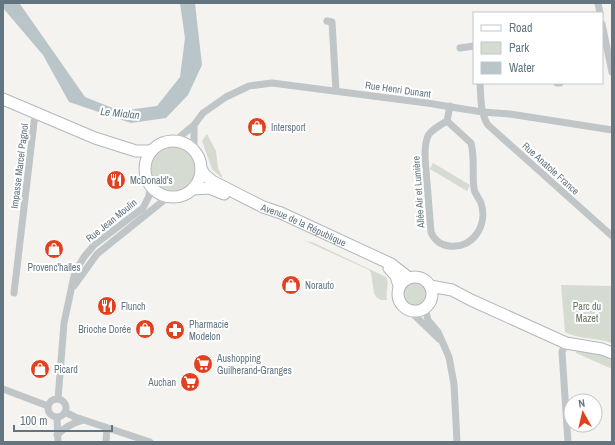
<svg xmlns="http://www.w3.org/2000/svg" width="615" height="445" font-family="'Archivo Narrow',sans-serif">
<rect width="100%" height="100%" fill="#f4f3ef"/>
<!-- green -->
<path fill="#d5dbd0" d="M207,134L216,151L218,168L222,176V178L212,169L202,141Z
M150 170a23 23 0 1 1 46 0a23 23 0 1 1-46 0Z
M433,163L470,185L467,191L430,169Z
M301,239L309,242H312L386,277C390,283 385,292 387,300H381L376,297L374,293L371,273L369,270Z
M404 294a11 11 0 1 1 22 0a11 11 0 1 1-22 0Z
M561,285L612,286V343C596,337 580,340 565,332Z
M577,350L591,351L612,358V369L576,353Z"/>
<!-- water -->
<path fill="#b9c5c8" d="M3,3L20,4L85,97L120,111L157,106L180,77L185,38L180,3H195L202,65L188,95L166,118L131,123L69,102L43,55L3,8Z"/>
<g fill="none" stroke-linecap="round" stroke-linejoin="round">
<!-- primary casing -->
<g stroke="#b3b8bb" stroke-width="13">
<g id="primary">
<path d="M3,99L95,138L136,151H151"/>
<circle cx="173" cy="169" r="28"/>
<path id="s1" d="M201,169L205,175L212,181L263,207L281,213L391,264L409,278"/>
<path d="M193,189L209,188L224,194"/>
<path d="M389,268L396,276L399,286"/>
<circle cx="415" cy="294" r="17"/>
<path d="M430,286L452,290L471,300L566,343L602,349L612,353"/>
</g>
</g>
<!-- minor -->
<path stroke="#c0c5c7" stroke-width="7" d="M598,3L600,13
M327,21L332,22L336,91
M602,24L612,72
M460,48L474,46
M480,83C481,97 480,113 488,125L612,236
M557,83H560
M447,121L471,143C475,158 472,174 474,189C475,194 479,198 481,203C488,224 474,249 449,246C441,245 434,240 431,232L425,158C425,134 427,133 447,121L450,106
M175,141L194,125L203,113L226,97L249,86L272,83L427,103L482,112L510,114L612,130
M194,151V125
M74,286L97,254L168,197
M14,293L34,122L37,113
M425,308L428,320L438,332L449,357L454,384L457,442
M410,311L439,339
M566,343L562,352L568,442
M3,389L48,406
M58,399L64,323L74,276L78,267L84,257L94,245L143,208L149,196L150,186
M48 408a9 9 0 1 1 18 0a9 9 0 1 1-18 0Z
M65,412L75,417L150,442
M57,417L58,442
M57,435C65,427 72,423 83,420
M106,442L107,428"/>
<!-- primary -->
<use href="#primary" stroke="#fff" stroke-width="11"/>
</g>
<!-- icons -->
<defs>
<g id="shop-disc" transform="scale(1)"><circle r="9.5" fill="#e24120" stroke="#fff"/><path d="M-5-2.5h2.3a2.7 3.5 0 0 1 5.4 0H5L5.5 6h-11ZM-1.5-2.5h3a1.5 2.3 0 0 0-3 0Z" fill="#fff"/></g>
<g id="restaurant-disc" transform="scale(1)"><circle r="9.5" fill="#e24120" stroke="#fff"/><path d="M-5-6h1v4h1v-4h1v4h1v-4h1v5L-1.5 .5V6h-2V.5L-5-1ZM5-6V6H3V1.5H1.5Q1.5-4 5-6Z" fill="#fff"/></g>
<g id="pharmacy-disc" transform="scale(1)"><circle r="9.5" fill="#e24120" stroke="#fff"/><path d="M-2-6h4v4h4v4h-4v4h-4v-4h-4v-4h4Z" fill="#fff"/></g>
<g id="supermarket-disc" transform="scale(1)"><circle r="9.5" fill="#e24120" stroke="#fff"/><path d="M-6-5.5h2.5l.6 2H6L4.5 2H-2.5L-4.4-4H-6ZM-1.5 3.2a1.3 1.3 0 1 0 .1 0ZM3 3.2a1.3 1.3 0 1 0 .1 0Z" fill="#fff"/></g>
</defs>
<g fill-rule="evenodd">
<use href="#shop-disc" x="257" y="127"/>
<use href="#restaurant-disc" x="116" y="180"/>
<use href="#shop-disc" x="54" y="249"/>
<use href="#shop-disc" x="291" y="285"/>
<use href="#restaurant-disc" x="107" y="306"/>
<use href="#shop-disc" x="145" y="329"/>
<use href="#pharmacy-disc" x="175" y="330"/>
<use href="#supermarket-disc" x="203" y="364"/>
<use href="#shop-disc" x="40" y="369"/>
<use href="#supermarket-disc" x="190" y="382"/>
</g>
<g text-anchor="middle" stroke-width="4" stroke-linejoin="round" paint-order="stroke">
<!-- street labels -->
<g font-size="10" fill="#627581" stroke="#fff">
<text transform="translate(398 89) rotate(8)" y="4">Rue Henri Dunant</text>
<text transform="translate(19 166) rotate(-83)" y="4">Impasse Marcel Pagnol</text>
<text transform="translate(551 168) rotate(42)" y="4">Rue Anatole France</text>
<text transform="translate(418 192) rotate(-94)" y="4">Allée Air et Lumière</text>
<text transform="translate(111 220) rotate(-39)" y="4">Rue Jean Moulin</text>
<text dy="4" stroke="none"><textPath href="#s1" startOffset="118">Avenue de la République</textPath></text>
</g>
<!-- poi labels -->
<g font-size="10" fill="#627581" stroke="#fff" text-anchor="start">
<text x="271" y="131">Intersport</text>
<text x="130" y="184">McDonald's</text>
<text x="54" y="271" text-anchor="middle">Provenc'halles</text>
<text x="305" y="289">Norauto</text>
<text x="121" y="310">Flunch</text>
<text x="189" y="328">Pharmacie<tspan x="189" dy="12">Modelon</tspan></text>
<text x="131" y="333" text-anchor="end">Brioche Dorée</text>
<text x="217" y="362">Aushopping<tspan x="217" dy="12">Guilherand-Granges</tspan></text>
<text x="54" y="373">Picard</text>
<text x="176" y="386" text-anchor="end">Auchan</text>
</g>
<!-- park labels -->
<g font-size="10" fill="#677861" stroke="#fff">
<text x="587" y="310">Parc du<tspan x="587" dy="12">Mazet</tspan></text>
</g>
<!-- water labels -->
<g font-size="11" font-style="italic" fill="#5e777f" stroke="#fff">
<text transform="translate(120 113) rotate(6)" y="4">Le Mialan</text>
</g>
</g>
<!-- border -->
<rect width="615" height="445" fill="none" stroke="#627581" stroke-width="8"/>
<!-- legend -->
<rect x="473" y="12" width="130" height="72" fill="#ffffff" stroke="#c0c8cd"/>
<rect x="481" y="25" width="20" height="6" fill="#ffffff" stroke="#c0c8cd"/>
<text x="509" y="32" font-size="12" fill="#627581">Road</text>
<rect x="481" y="42" width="20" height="12" fill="#d5dbd0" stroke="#c0c8cd"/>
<text x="509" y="52" font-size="12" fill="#627581">Park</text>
<rect x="481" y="62" width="20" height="12" fill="#b9c5c8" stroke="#c0c8cd"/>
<text x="509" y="72" font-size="12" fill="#627581">Water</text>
<!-- north arrow -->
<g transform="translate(583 413) rotate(352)"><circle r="19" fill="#ffffff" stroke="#c0c8cd"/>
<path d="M0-3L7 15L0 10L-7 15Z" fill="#e24120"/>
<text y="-6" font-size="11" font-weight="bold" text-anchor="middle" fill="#627581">N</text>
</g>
<!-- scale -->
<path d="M14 425v6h98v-6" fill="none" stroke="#627581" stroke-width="2"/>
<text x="20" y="425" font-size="12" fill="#627581" stroke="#ffffff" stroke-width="3" paint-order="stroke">100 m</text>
</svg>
